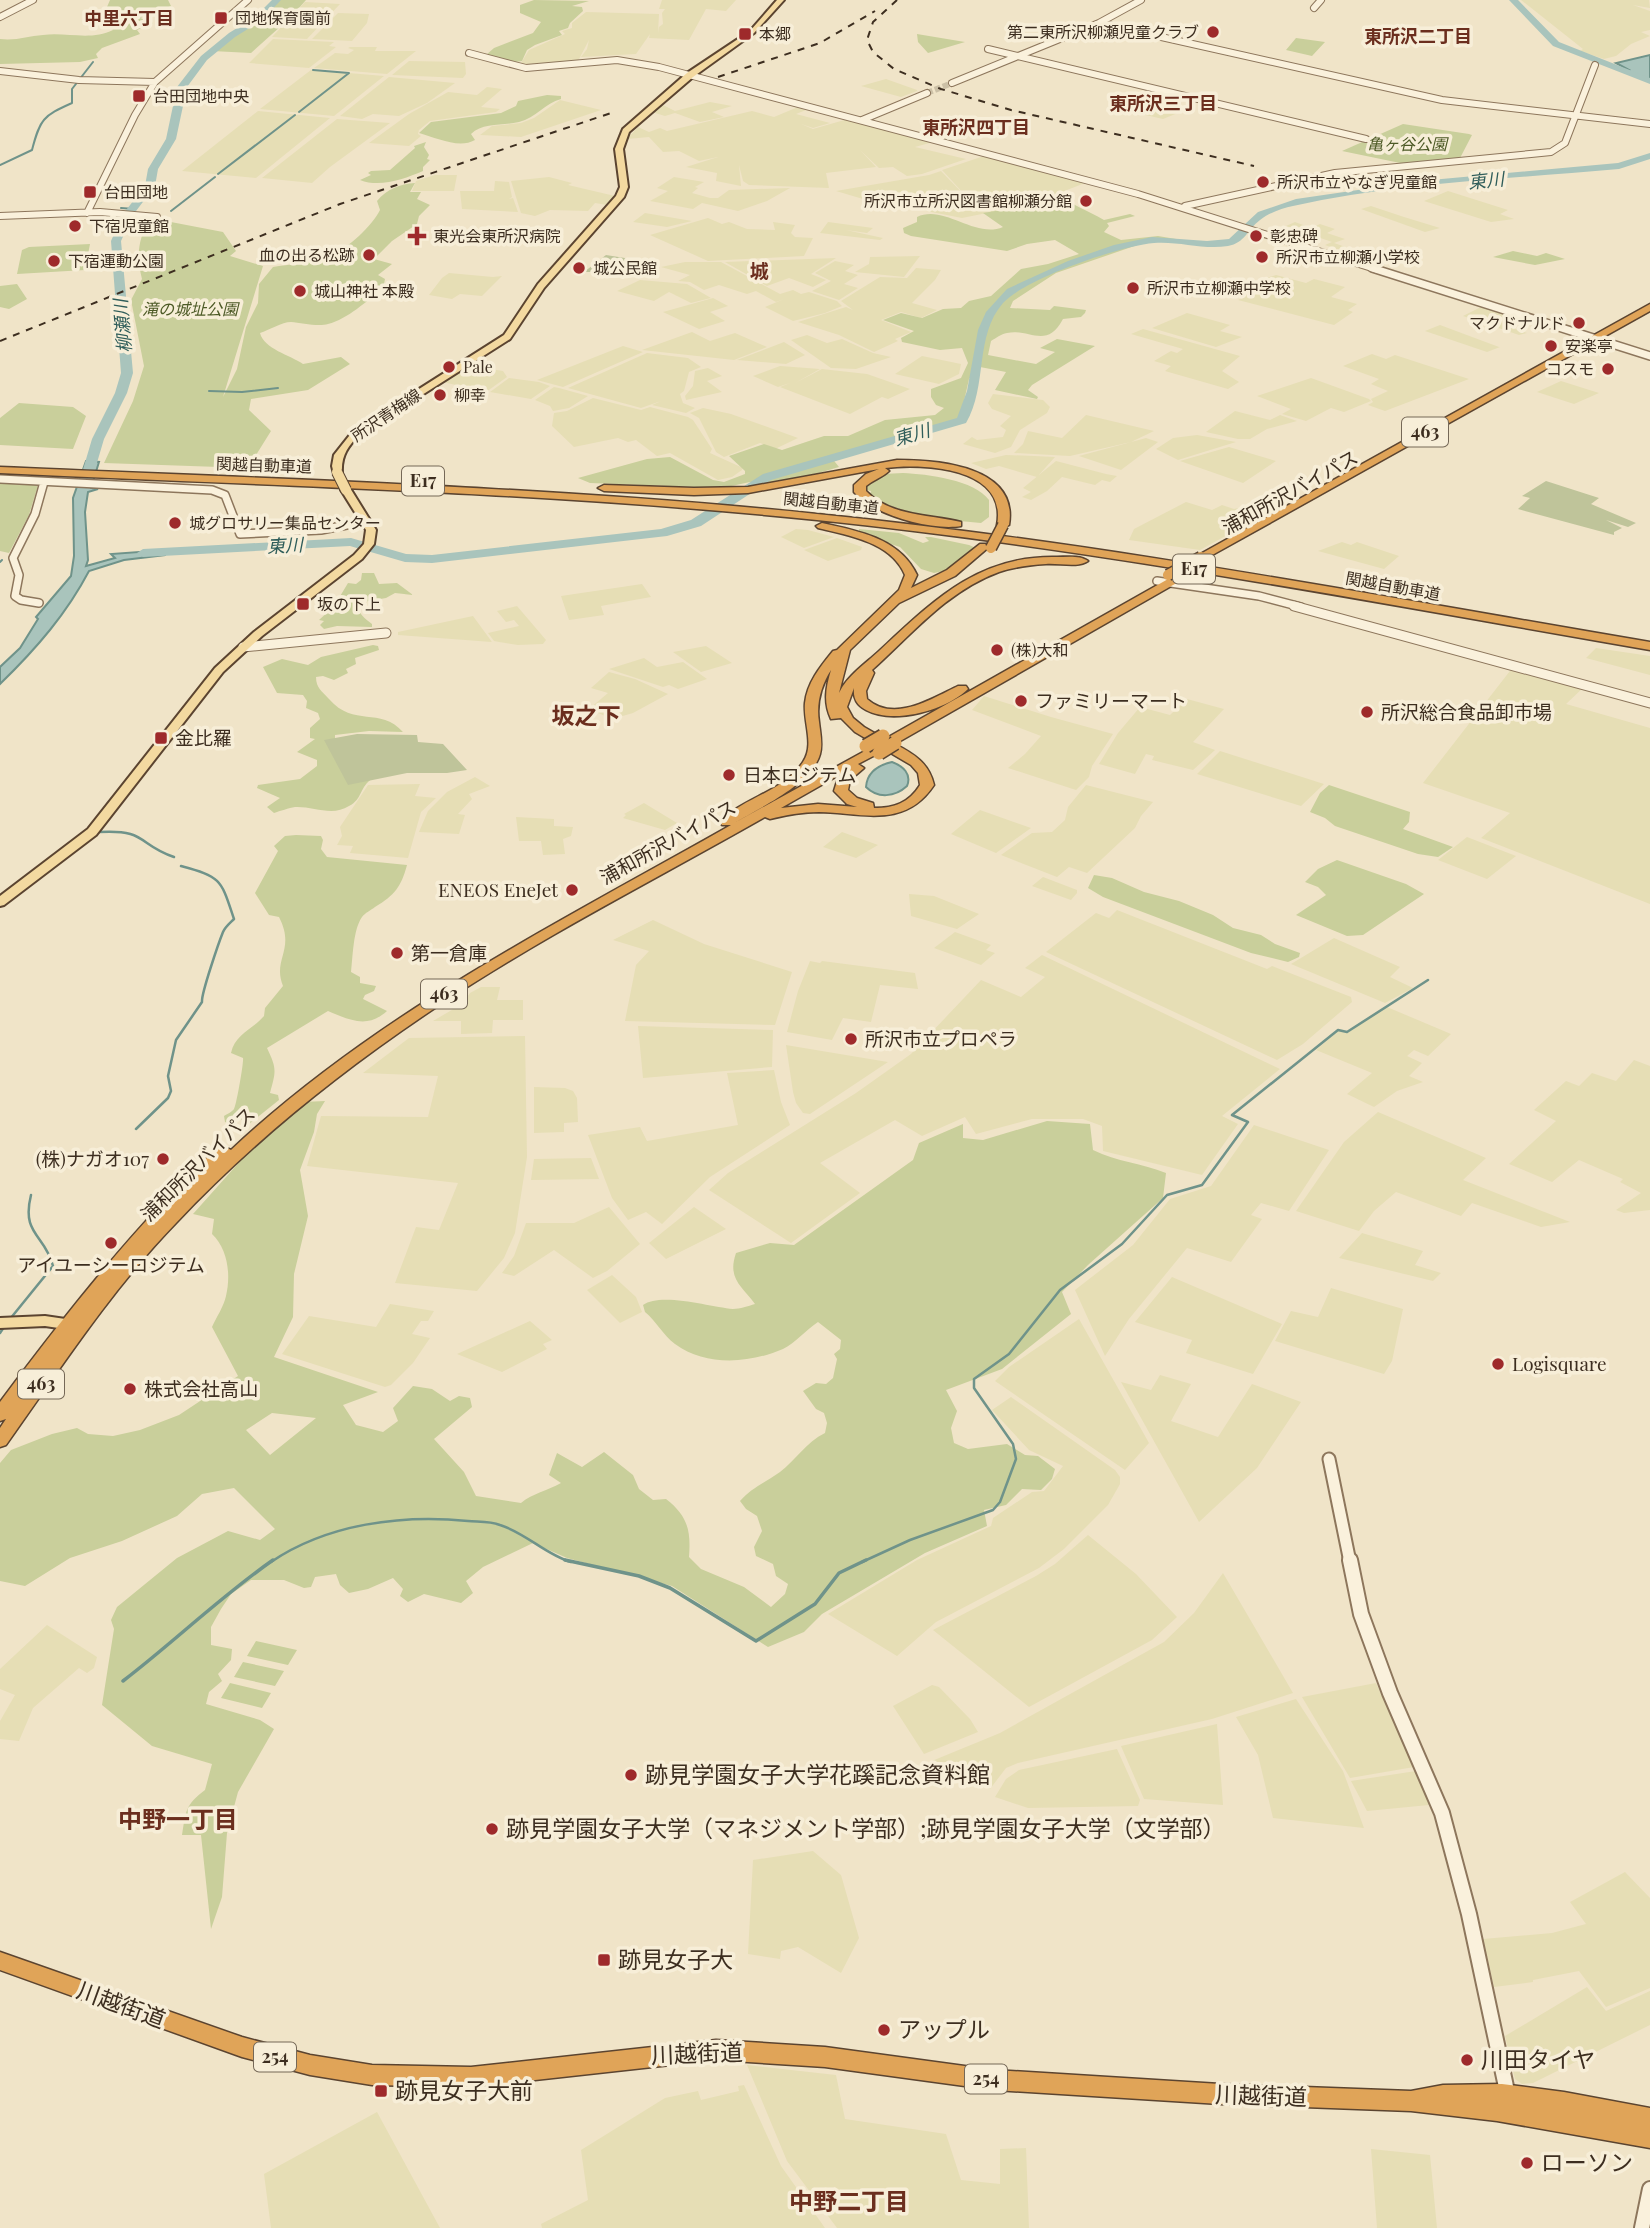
<svg xmlns="http://www.w3.org/2000/svg" width="1650" height="2228" font-family="'Playfair Display','Noto Sans JP',serif">
<rect width="100%" height="100%" fill="#f0e4c8"/>
<!-- farmland -->
<path fill="#e6deb5" d="M662,0H736L726,11L706,9L689,40L649,38L650,34L636,54L581,57L587,49L589,40L578,61L529,65L521,63L529,50L565,34L562,31L572,28V23L586,12L659,14L658,33L659,27L663,24L662,13L665,9H659Z
M1521,0H1649L1650,8L1633,5L1650,11V30L1641,32L1650,36L1631,44L1616,56L1604,59L1580,51L1583,49Z
M305,2L340,4L307,39L272,37Z
M338,13L369,14L367,23L352,41L312,39Z
M273,39L334,42L329,46L336,47L309,68L249,63Z
M350,47H377L375,51H416L387,74L314,68L335,53L348,54L354,50L348,48Z
M409,61L465,62L466,74L463,78L392,75Z
M311,70H313L384,76L334,116L260,109Z
M389,77L455,83L427,103L399,116L373,114L362,119L340,116Z
M886,79L917,90V91L901,97L861,86Z
M487,87L502,89L481,107L500,109L496,112L430,121L419,130L418,134L421,136L409,146L369,143L409,114L448,92L477,95Z
M560,100L601,110L521,137L480,135L492,126L521,123L534,118Z
M1164,101L1190,108L1163,119L1137,113Z
M710,102L732,106L712,112L724,117L700,122L675,113L665,116L652,112L661,104L675,111Z
M798,107L806,110L796,114L830,123L813,128L801,124L813,129L848,119L933,142L915,147L966,159L922,174L907,176L893,167L879,168L860,150L876,167L826,173L829,188L749,185L743,181L739,165L741,186L716,181L717,173L686,167L718,157L699,161L679,151L663,152L649,137L627,139L638,127L649,132L660,128L667,131L752,111L774,117Z
M258,111L330,118L256,178L182,171Z
M337,119L390,123L330,167L312,183L262,178Z
M984,156L1085,183L1031,204L962,218L906,207L917,200L891,190L863,199L836,191L929,175L941,171L976,207L942,170Z
M435,175H457L454,191H412L416,181Z
M549,177L572,183L568,185L615,196L607,205L595,203L588,211L550,210L535,216L521,213L511,181Z
M674,177L704,182L695,187L698,188L692,193L710,198H718L729,190L790,188L767,201L738,211L702,203L693,209L650,201L668,191L657,188Z
M495,181L509,182L512,197L509,199L513,198L518,212L462,209L460,191H494Z
M1448,191L1508,210L1500,214L1514,219L1491,222L1424,201Z
M1371,206L1404,217L1440,228L1425,232L1361,209Z
M645,213L692,221L667,227L633,222Z
M708,218L722,224L729,222L747,229L775,230L773,222L795,225L791,233L795,237L813,238L804,256L708,261L650,235Z
M828,222L873,228L867,233L846,230L883,238L880,240L820,233Z
M1295,222L1311,228L1320,224L1335,229L1327,233L1345,239L1334,243L1360,252L1351,254L1325,245L1332,242L1286,226Z
M920,256L904,277L855,272L869,264L870,257Z
M836,258L811,274L826,280L813,287L789,278L767,286L725,262Z
M835,261L854,265L845,271L858,275L844,284L858,288L839,300L812,291L831,281L815,273Z
M685,262H721L780,294L793,290L801,294L809,292L837,301L842,306L825,313L793,321L765,307L784,299L776,302L756,291L747,294L719,285L704,290L690,282L678,281L690,275L661,267Z
M916,268L941,270L935,280L912,303L937,310L921,318L901,312L881,320L911,332L895,339L898,341L874,352L839,335L798,322L846,307L853,310L841,301L880,277L907,278Z
M449,273L493,277L502,276L482,296L460,294L452,299L429,295L442,278Z
M1276,275L1306,283L1314,279L1345,287L1331,297L1357,304L1348,310L1353,312L1334,325L1238,300L1246,295L1228,290Z
M640,280L687,284L711,298L691,303L669,292L654,301L617,291Z
M713,298L728,306L710,312L725,321L699,329L663,312Z
M1481,307L1519,318L1507,326L1527,333L1519,335L1463,316Z
M1187,313L1230,325L1220,331L1242,337L1216,347L1152,328Z
M1440,325L1499,347H1500L1487,352L1425,331Z
M1143,329L1240,356L1222,371L1239,382L1228,389L1165,371L1171,366L1154,361L1171,351L1177,353L1183,349L1131,334Z
M692,332L710,341L735,333L767,347L734,360L642,350Z
M807,335L827,343L842,339L873,353L891,357L856,369L831,368L791,340Z
M784,342L805,355L786,364L737,360Z
M623,346L643,352L563,387L537,380Z
M647,353L688,358L701,367L689,372L684,391L680,394L683,403L695,408L686,413L652,405L661,401L641,408L568,388Z
M1372,354L1386,359L1395,355L1469,379L1385,411L1368,405L1373,402L1371,399L1388,391L1371,384L1379,379L1343,366Z
M922,356L961,364L959,374L939,384L895,374Z
M780,366L820,369L795,383L822,369L867,374L910,389L888,399L882,397L850,414L780,387L790,383L778,387L753,376Z
M708,368L722,376L707,381L722,392L686,400L685,396L693,386L695,371Z
M490,369L503,371L507,377L486,392L443,382L463,370L482,374Z
M509,378L539,382L550,386L531,399L490,392Z
M1311,378L1369,399L1371,401L1344,412L1331,408L1306,421L1282,414L1291,409L1257,396Z
M1561,381L1599,393L1574,404L1537,392Z
M554,387L559,388L588,396L569,408L553,411L550,406L535,400Z
M993,394L1043,400L1050,407L1047,413L1020,430L1011,447L995,453L963,444L972,437L977,440L1003,437L1006,430L1000,426L1011,416L992,409L988,403Z
M593,398L641,410L650,407L688,417L693,420L712,449L710,453L743,468L742,470L732,477L718,480L670,453L657,456L636,440L628,442L618,438L574,447L552,426L554,413L567,411Z
M703,408L731,414L798,438L775,449L760,443L724,457L716,452L699,418L690,413Z
M1235,411L1270,420L1280,415L1297,421L1267,429L1250,439H1238L1206,432Z
M1086,415L1154,431L1131,442L1070,456L1014,453L1023,444L1028,431L1062,438Z
M1197,435L1236,442L1178,460L1156,449L1173,438Z
M1146,438L1158,442L1121,470L1079,456Z
M1229,447L1276,461L1243,483L1180,461Z
M1006,455L1034,456L1055,457L1037,477L999,466L986,469L971,463Z
M1056,461L1106,474L1117,476L1110,482L1102,480L1095,485L1062,477L1047,491L1031,500L1022,497L1031,492L1023,488Z
M1186,502L1212,510L1222,505L1234,509L1247,506L1269,512L1200,550L1129,540L1134,529Z
M796,529L808,530L834,537L804,548L781,537Z
M837,538L862,547L861,550L828,561L804,550Z
M1342,542L1351,545L1357,542L1399,556L1384,569L1318,551Z
M642,584L651,597L601,606L604,615L569,620L561,596Z
M517,606L546,640L543,644L518,645L499,642L494,641L488,633L519,626L514,620L506,622L497,611Z
M473,616L492,642L398,635V632Z
M706,646L732,663L701,672L673,652Z
M1596,648L1650,656V675L1586,658Z
M644,658L657,667L683,662L707,679L678,689L669,685L663,687L609,669Z
M1513,667L1584,687L1566,704L1650,728V904L1481,838L1510,813L1423,783Z
M609,672L635,679L668,694L633,713L612,719L589,709L608,693L591,688Z
M984,696L1051,717L1113,734L1092,766L1089,777L1076,790L1008,768L1025,754L1041,736L972,710Z
M1187,699L1224,709L1193,742L1215,750L1193,770L1152,760L1154,756L1146,754L1135,774L1099,764L1118,733L1140,707L1170,715Z
M1220,751L1324,784L1301,806L1197,774Z
M475,777L490,786L469,794L472,799L458,814L465,815L459,834L419,832L428,811L447,792Z
M420,784L415,796L436,798L421,812L408,858L350,853L353,846L337,845L342,836L340,827L368,785Z
M1086,785L1153,802L1141,816L1135,828L1087,873L1069,867L1057,877L1001,855L1032,833L1052,832L1065,820L1068,807Z
M644,803L677,823L665,830L623,818L626,815L624,814Z
M980,810L1031,828L996,853L951,834Z
M516,817L554,819V826L573,827L571,836L563,839L565,854L543,855L541,841H519Z
M842,832L878,845L856,858L823,847Z
M1467,837L1516,856L1487,879L1438,860Z
M1043,877L1077,890V893L1071,900L1032,886Z
M909,894L934,896L979,914L957,929L911,916Z
M1117,910L1267,969L1272,966L1351,997L1352,1002L1303,1044L1277,1060L1046,952L1096,913L1109,918Z
M653,920L704,944L792,972L775,1025L625,1021L636,965L649,951L613,940Z
M955,932L991,945L986,950L995,953L981,965L934,948Z
M1334,938L1400,967L1390,977L1413,988L1385,1003L1291,964Z
M1042,955L1280,1069L1222,1116L1238,1124L1202,1175L1103,1151L1102,1126L1083,1119H1032L976,1134L965,1117L922,1136L895,1120L820,1163L860,1193L791,1243L709,1190L728,1173L856,1093L911,1054L981,980L1021,997L1045,977L1025,968Z
M810,961L820,963L822,961L915,973L918,989L880,985L871,1022L843,1018L832,1040L787,1032L798,991Z
M481,987H500L497,1000H523V1020H493L492,1033L461,1034V1021H433L462,1004L470,993Z
M1387,1007L1451,1034L1428,1056L1414,1050L1407,1056L1422,1063L1409,1076L1423,1082L1397,1091L1374,1107L1347,1094L1372,1073L1316,1050L1338,1031L1347,1033Z
M638,1026L773,1030L772,1067L643,1078Z
M525,1036L527,1157L515,1233L504,1258L477,1291L395,1283L416,1227L439,1230L458,1183L307,1166L321,1116L428,1117L438,1076L363,1073L409,1038Z
M786,1045L888,1062L810,1114L803,1113L796,1103L793,1092Z
M1634,1060L1650,1066V1210L1624,1213L1616,1210L1641,1193L1620,1182L1623,1179L1579,1160L1552,1182L1509,1164L1556,1121L1534,1110L1566,1081L1579,1086L1592,1073L1616,1081Z
M774,1070L781,1102L790,1125L710,1177L662,1224L646,1212L628,1220L612,1198L588,1135L640,1127L647,1141L738,1125L727,1073Z
M534,1087L565,1088L573,1091L577,1098L578,1122L564,1123V1132L534,1133Z
M1378,1112L1486,1158L1463,1180L1570,1222L1541,1227L1472,1203L1461,1216L1396,1192L1374,1211L1359,1231L1296,1211L1344,1142Z
M1254,1125L1329,1150L1289,1211L1261,1203L1251,1215L1262,1219L1231,1262L1187,1248L1129,1319L1105,1356L1075,1290L1133,1245L1170,1199L1211,1186Z
M591,1158L599,1179L531,1180L534,1159Z
M609,1207L640,1244L607,1271L593,1278L554,1250L514,1276L502,1273L514,1256L526,1223H574Z
M694,1207L726,1229L666,1259L649,1243Z
M1362,1233L1423,1251L1415,1265L1441,1273L1433,1281L1339,1258Z
M612,1275L636,1297L642,1312L620,1323L587,1290Z
M1172,1277L1282,1324L1253,1374L1186,1353L1192,1340L1135,1322Z
M1331,1288L1403,1309L1392,1361L1384,1374L1275,1341L1291,1311L1318,1317Z
M390,1304L434,1311L428,1321H421L412,1334L430,1338L413,1363L391,1385L385,1387L282,1354L309,1316L376,1327Z
M1079,1319L1149,1443L1125,1470L995,1381L1009,1367Z
M530,1321L552,1340L543,1344L547,1349L502,1372L457,1354Z
M1160,1375L1191,1384L1171,1421L1218,1437L1252,1384L1301,1402L1257,1468L1199,1522L1121,1382L1151,1390Z
M1011,1397L1115,1470L1120,1477V1484L1108,1505L1064,1549L1039,1568L936,1622L897,1656L828,1614L917,1560L991,1526L993,1518L1032,1492L1044,1491L1063,1466L1029,1450L992,1410Z
M1088,1535L1136,1574L1177,1617L1152,1640L1029,1707L933,1630L1036,1576L1055,1564Z
M1223,1573L1293,1693L1212,1719L1018,1763L1006,1768L990,1789L928,1767L927,1763L1000,1733L1164,1642L1194,1613Z
M47,1625L97,1657L94,1668L87,1673L79,1668L33,1708L19,1741L0,1739V1721L15,1695L0,1689V1669Z
M1376,1683L1414,1767L1350,1778L1302,1697Z
M932,1685L939,1687L970,1719L978,1732L924,1754L893,1706Z
M1296,1699L1343,1771L1364,1828L1273,1818L1258,1755L1236,1717Z
M1217,1724L1223,1805L1144,1799L1121,1746Z
M1117,1749L1140,1800L1138,1806L1028,1808L995,1797L1006,1779L1019,1770Z
M1416,1771L1429,1805L1367,1811L1351,1781Z
M813,1851L841,1875L859,1938L841,1973L798,1947L781,1951L780,1959L748,1954L753,1860Z
M1625,1872L1650,1898V1988L1606,2007L1579,1971L1533,1980V1982L1494,1987L1483,1939L1552,1933L1586,1924L1570,1902Z
M1587,1987L1606,2011L1650,1991V2025L1533,2083L1522,2084L1515,2079L1505,2036Z
M747,2065L836,2075L845,2119L946,2134L961,2180L1000,2184V2149L1026,2148L1029,2228H837L787,2161Z
M744,2085L781,2166L825,2228H542L541,2224L588,2200L581,2150L665,2098L698,2091L701,2100L739,2091L738,2086Z
M377,2112L440,2228H271L264,2174Z
M1371,2149L1430,2155L1437,2228H1377Z"/>
<!-- green -->
<path fill="#c9cf9b" fill-rule="evenodd" d="M110,0H168L171,6L140,18L153,23L137,30L140,34L102,48L96,54L98,58L80,62L0,64V39C16,41 28,36 43,35C67,32 91,41 113,30L97,12L107,7Z
M278,0H306L291,17L251,53L212,51L258,19Z
M534,0L589,1L572,6L582,7L583,11L570,23L568,28L559,31L562,35L535,45L527,50L522,61L508,63L486,55L494,48L533,33L541,22L520,13V5Z
M917,34L965,42L928,53L918,42Z
M1296,38L1325,42L1312,56L1286,50Z
M547,95L561,96V99C545,103 536,118 519,122C503,126 483,122 471,134L475,140C459,149 437,138 419,133L431,122L501,113L516,106L518,101Z
M1403,124L1469,134L1472,135L1459,160L1405,164L1342,151Z
M426,142L424,147L429,155L427,159L430,160L423,167V171C404,179 380,188 360,180L371,175L368,173L371,171L390,170L415,148L414,146Z
M415,183L410,192H421L417,199L430,205L419,216L417,224L392,241L374,259L392,264L378,275L385,279L383,289C366,301 348,319 328,324C319,327 301,323 291,322C282,322 269,330 260,333C264,349 290,355 303,364L341,357L350,364L308,390L251,399L249,410L271,431L248,468L104,463L133,401L144,366L131,300L142,279C136,255 138,240 150,218L223,232L236,251L230,256L263,266L223,397L237,369L246,327L258,303L259,284L273,267C289,264 307,264 322,259C343,253 370,229 380,210L377,201C387,189 400,184 415,183Z
M1061,195C1071,205 1089,211 1104,220L1130,214L1135,216L1107,223L1109,226L1104,232L1121,240L1158,236L1176,239L1149,241L1056,273L1013,301L1010,308L1050,310L1054,306L1086,310L1085,313L1081,317L1063,319C1047,350 1029,328 1007,333C1001,334 996,338 991,341L988,355L1036,364L1055,352L1040,348L1057,339L1095,346L1032,385L1028,390L1038,397L1037,399L995,390L1006,372L980,367L969,379L960,419L831,457L839,467L784,483L750,482L722,488L590,483L578,478L647,459L670,457L713,480L724,482L745,474V471L729,456L764,444L782,450L824,436H848L885,420L935,415L944,408L936,405L931,397V389L961,378L968,363L962,348L940,350L902,342L901,338L914,331L883,320L901,313L922,318L943,309L961,308L969,301L991,296L1021,269L1048,264L1079,254L1055,240L1027,244L1007,251L911,236L904,233L903,228L917,222V217C944,204 975,239 1003,227L983,213L1032,205Z
M90,244L85,270L17,274L22,250L29,247Z
M1513,251L1537,256L1546,253L1565,259L1535,265L1493,257Z
M17,284L27,299L9,309L0,307V286Z
M19,403L73,407L86,416L73,449L0,445V418Z
M903,473C927,474 975,480 989,500V517L981,523C943,520 903,515 870,496L871,491L866,490L867,483L883,474Z
M0,482L38,485L29,515L9,553L0,551Z
M859,529L899,533L923,543L929,541L925,537H931L969,545L976,548L949,570L934,573L921,569L900,547L859,534Z
M362,573H374L379,584L397,583L413,595L395,593L386,598L357,603C356,611 365,619 372,624V627L337,626L324,629L320,625L324,621L319,620L330,610L341,608L339,598L348,583L356,584L361,580Z
M373,645L378,646L379,650L355,658L356,664L346,669L348,673L334,680L323,676L316,677C316,688 322,691 329,699C354,728 380,706 403,732L369,731L335,735V746L373,778C359,787 363,799 349,806C332,817 313,806 295,807C289,808 280,811 274,813L267,807L280,798L257,788L258,785L300,779L317,766V760L297,752L315,739L310,738V728L320,719L318,713L306,708L307,701L303,695L277,693L263,667L282,659L308,665L321,657Z
M1329,785L1410,812L1409,822L1403,829L1453,847L1438,857L1418,854L1335,826L1325,818L1310,812L1320,793Z
M296,835L321,836L323,840L321,849L327,857L407,865C401,887 395,895 375,907C371,910 365,913 362,917C353,930 353,956 351,972L360,977V983L376,986L374,991L365,995L363,999L387,1011C367,1029 350,1020 328,1011L267,1048C277,1069 276,1071 270,1093L278,1095L279,1100L249,1124L237,1117L228,1123L225,1122L224,1116C227,1114 232,1112 234,1109C236,1107 244,1062 243,1058L231,1053C235,1034 252,1030 264,1016L265,1008L283,986C272,959 296,950 279,917L269,915L255,893L278,851L274,846L285,836Z
M1337,860L1406,884L1424,894L1363,935L1347,936L1296,915L1326,895L1318,887L1305,882L1318,869Z
M1094,875L1112,878L1144,892L1179,901L1213,915L1233,928L1261,935L1275,944L1300,953L1299,957L1288,962L1251,953L1103,897L1088,888Z
M325,1101L317,1114L314,1132L300,1170L308,1216L294,1274L293,1317L274,1357L378,1392L343,1405L356,1425L383,1432L398,1421L393,1408L413,1386L432,1389L450,1401L459,1396L470,1398L472,1407L434,1439L464,1472L476,1496L521,1503C533,1493 547,1491 561,1483L549,1475L557,1453L582,1467L604,1452L633,1475L639,1489L653,1500L666,1499C688,1516 691,1531 689,1557L701,1569L744,1587L771,1607L785,1594L788,1584L776,1576L773,1564L756,1556L754,1547L762,1531L757,1516L746,1509L740,1501C751,1488 766,1482 780,1472C796,1460 806,1442 825,1433L827,1423L824,1413L816,1409L803,1391L816,1383L826,1384L833,1378L837,1359L834,1354L840,1349L841,1340L818,1322C806,1330 795,1343 783,1349C748,1364 705,1366 675,1344C663,1335 656,1321 645,1312L643,1305C661,1292 710,1307 733,1309C740,1309 748,1306 755,1304C742,1286 727,1279 736,1253L770,1243L794,1245L913,1160L919,1143L963,1124V1138L983,1140L1047,1121L1090,1124L1093,1150C1117,1162 1142,1163 1166,1173L1163,1198L1088,1265L1062,1292L1071,1314L1002,1369L946,1390L957,1411L951,1428L954,1443L968,1449L1007,1444L1025,1455L1038,1456L1055,1469L1052,1479L1041,1490L1022,1489L1006,1505L984,1510L987,1526L925,1553L822,1614L804,1632L768,1647L672,1586L567,1558L533,1543L483,1567L466,1581L473,1593L461,1603L424,1594L408,1602L400,1596L403,1589L393,1578L368,1589L349,1593L340,1585L336,1574L315,1577L311,1587L304,1588L284,1580H251L231,1594L221,1609L211,1627V1645L232,1649L231,1660L218,1674L222,1681L209,1692L206,1704L260,1720L274,1729L238,1792L227,1833L222,1897L211,1929L201,1835H182C186,1811 185,1805 205,1790L212,1764L152,1746L102,1705L114,1629L111,1620L117,1607L177,1558L228,1531L260,1540L275,1529L234,1488L202,1494L177,1516L122,1541L70,1558L25,1586L0,1581V1463L11,1450L52,1434L77,1428L88,1434L113,1436L140,1430L179,1415L238,1376L212,1327C216,1318 224,1306 226,1296C231,1275 228,1249 212,1234L214,1219L193,1214L251,1149L303,1102ZM272,1413L316,1418L270,1455L246,1430Z
M256,1641L297,1650L288,1665L247,1656Z
M243,1662L284,1671L275,1686L234,1677Z
M230,1683L271,1693L262,1708L221,1698Z"/>
<!-- cemetery -->
<path fill="#bfc49a" d="M606,255L631,259L618,272H584Z
M1546,481L1599,498L1591,504L1636,523L1628,527L1606,520L1622,528L1614,532V535L1518,509L1530,498L1522,496Z
M357,734L417,735L418,742L443,744L467,770L447,773H407L348,785L324,740Z"/>
<!-- water -->
<path fill="#a9c4bc" stroke="#6f938a" stroke-width="2" d="M1650,55V80L1627,71L1629,70L1616,63Z
M86,461L99,462L91,488L98,489L88,492L85,512L88,560L86,566L115,558L111,554L166,550L165,555L124,560L89,571C67,613 37,648 0,684V667L20,648L38,619L36,617L71,576L74,556L73,498Z
M892,762C903,766 912,774 907,786C895,797 878,799 866,787C867,772 879,765 892,762Z"/>
<g fill="none" stroke-linecap="round" stroke-linejoin="round">
<!-- stream-far2 -->
<path stroke="#6f938a" stroke-width="2" d="M299,112L349,73L313,70
M0,165L32,150C40,119 43,116 72,103V89L93,62
M218,174L295,115
M121,208L134,209
M171,211L215,177
M209,391L242,392L278,388
M0,562L2,560"/>
<!-- stream-far1 -->
<path stroke="#6f938a" stroke-width="2.5" d="M99,832C147,829 138,845 174,857
M136,1129L168,1098L171,1091L168,1076L176,1040L202,1002C201,994 219,942 223,932C225,927 230,923 234,919C221,880 222,877 181,866
M10,1319L53,1266C45,1234 21,1235 31,1195
M0,1333L4,1327
M271,1562C327,1524 402,1514 468,1521C478,1522 490,1521 500,1525C526,1533 546,1555 571,1562
M862,1562L910,1540L993,1510L1000,1502L1016,1459L1013,1444L974,1388V1379L1009,1354L1060,1290L1122,1244L1167,1195L1202,1185L1248,1122L1232,1115L1338,1030L1347,1032L1428,980"/>
<!-- stream -->
<path stroke="#6f938a" stroke-width="3.5" d="M565,1560L639,1576L670,1588L756,1641L815,1604L839,1573L866,1560
M123,1681C174,1642 220,1597 273,1560"/>
<!-- river -->
<path fill="#a9c4bc" fill-rule="evenodd" d="M272,0H281L261,21L235,37L207,60L187,87L176,139L158,169L155,186L133,215L121,241L133,373L127,393L104,439L91,483L89,486H81L79,483L92,439L115,393L121,373L111,241L123,214L145,186L148,169L166,139L177,87L201,56L229,33L255,17Z
M1509,0H1518L1559,42L1650,78V84L1553,46Z
M1650,153V159L1619,169C1511,179 1400,182 1293,206C1282,208 1269,213 1260,220C1247,230 1245,243 1228,246C1203,250 1179,241 1154,243C1120,246 1026,278 1003,303C974,336 988,386 966,423L771,480L701,526L667,536L432,563L405,562L350,546L143,557L137,553L143,549L351,538L406,554L432,555L661,529L691,520L763,474L957,418L967,391L978,330L986,312L1007,289L1068,261L1114,245L1152,237L1207,241L1229,239L1258,212L1296,199L1420,181L1618,163Z"/>
<!-- minor-tunnel -->
<path stroke="#ccc0a6" stroke-width="6" stroke-dasharray="6 2.5" stroke-linecap="butt" d="M927,93L952,83"/>
<!-- minor-far4 casing -->
<g stroke="#8d765c" stroke-width="8">
<path id="minor-far4" d="M1314,8L1321,0
M0,17L33,0
M1099,23L1442,100L1650,124
M988,49L1366,139
M469,53L526,68L617,60L659,67L1138,194L1378,270
M0,71L79,80L155,82
M952,83L1099,23L1141,0
M862,120L927,93
M1185,206L1335,173L1551,152L1565,143L1595,65
M87,213L135,115L155,82L248,0
M0,216L100,212L157,217"/>
</g>
<!-- minor-far3 casing -->
<g stroke="#8d765c" stroke-width="10">
<path id="minor-far3" d="M1372,268L1650,356
M0,479L212,490L225,495L240,534L321,530L367,521
M1157,581L1259,596L1301,607
M39,603L21,600L15,596L19,575L13,558L35,514L44,482"/>
</g>
<!-- minor-far2 casing -->
<g stroke="#8d765c" stroke-width="11">
<path id="minor-far2" d="M1294,606L1650,703
M243,647L386,633"/>
</g>
<!-- minor-far1 casing -->
<g stroke="#8d765c" stroke-width="15">
<path id="minor-far1" d="M1329,1459L1350,1562"/>
</g>
<!-- minor casing -->
<g stroke="#8d765c" stroke-width="18">
<path id="minor" d="M1350,1560L1361,1614L1390,1693L1442,1813L1469,1914L1508,2096
M1642,2228L1650,2189"/>
</g>
<!-- major casing -->
<g stroke="#5b4430" stroke-width="4">
<path id="major" d="M777,0H784L754,33L693,77L629,132L623,149L628,187L624,197L544,288L510,339L359,435C348,446 341,456 342,472L334,474L332,466L334,455L353,431L504,335L538,284L616,196L620,187L615,149L623,129L687,73L750,31Z
M346,487L350,488L376,530L374,544L362,559L262,636L223,672L96,835L4,905L0,906V896L88,829L215,668L254,632L354,555L364,544L366,530L341,490Z
M45,1316L79,1321L84,1322L87,1326L84,1330L79,1331L45,1326L0,1328V1318Z"/>
</g>
<!-- highway casing -->
<g stroke="#5b4430" stroke-width="3">
<path id="highway" d="M1650,304V311L1205,559H1197L1195,557Z
M897,460C938,460 1019,466 1009,525L1003,528L997,525C1008,467 923,463 885,468L889,471C883,477 873,480 866,486V491C892,517 928,514 961,522V526C932,531 873,515 854,492V485L866,474L879,469L748,493L694,495L604,491L598,488L604,485L694,488L748,487Z
M0,467C272,479 545,486 817,514C1096,542 1373,595 1650,642V650C1373,602 1096,549 817,520C545,492 272,486 0,473Z
M822,523C858,531 900,538 917,575L911,588L947,570L980,544H988L990,546L955,576L899,603L850,650L839,693C847,676 865,664 879,651C933,601 978,555 1057,557C1067,557 1080,555 1088,561C1078,568 1059,563 1046,564C1030,565 1014,567 999,572C947,591 912,634 872,670L874,673L866,691L867,699C894,723 931,699 958,686H966L968,689C947,710 894,725 866,710C857,705 853,699 854,688L847,707L853,718L864,727L885,739L1177,574L1181,573L1187,577L895,744C914,754 929,763 934,785C905,829 863,813 819,812C802,812 786,815 770,819L765,817C658,878 547,934 444,1002C347,1066 256,1138 176,1223C111,1290 60,1369 6,1445L0,1447V1428L6,1419L0,1421V1402C67,1312 136,1225 217,1148L223,1146L231,1150C377,1013 558,923 731,825H722L720,822C743,797 784,792 803,762C815,745 803,722 805,703C807,683 820,667 833,651L837,650L899,590L905,575C891,542 850,536 818,528L816,526ZM831,670C826,687 823,702 831,719L841,718L855,732L911,765L918,773L920,785C909,803 894,808 874,808L873,803L857,798L848,790L850,780L864,768L858,764L879,753L881,750L874,746L736,822C761,807 812,784 820,754C823,744 820,732 819,722C816,703 821,686 831,670ZM839,775L834,791L847,804L857,807L818,804L781,808Z
M0,1952L242,2037L310,2055L372,2065L471,2067L716,2040L825,2047L994,2070L1220,2084L1411,2091L1443,2085L1502,2084L1564,2092L1650,2108V2148L1497,2121L1411,2111L1220,2104L994,2090L825,2067L716,2060L471,2087L372,2085L310,2075L242,2057L0,1970Z"/>
</g>
<!-- minor-far4 -->
<use href="#minor-far4" stroke="#faf1dc" stroke-width="6"/>
<!-- minor-far3 -->
<use href="#minor-far3" stroke="#faf1dc" stroke-width="7"/>
<!-- minor-far2 -->
<use href="#minor-far2" stroke="#faf1dc" stroke-width="9"/>
<!-- minor-far1 -->
<use href="#minor-far1" stroke="#faf1dc" stroke-width="11"/>
<!-- minor -->
<use href="#minor" stroke="#faf1dc" stroke-width="14"/>
<!-- major -->
<use href="#major" fill="#f3d9a0" fill-rule="evenodd"/>
<!-- highway -->
<use href="#highway" fill="#e0a458" fill-rule="evenodd"/>
<!-- rail -->
<path stroke="#3d2e20" stroke-width="2" stroke-dasharray="7 7" stroke-linecap="butt" d="M897,0L873,22L867,40L873,52L894,69L941,89L1011,110L1254,166
M718,77L820,43L875,11
M0,341L340,204L611,113"/>
<!-- major-bridge casing -->
<g stroke="#5b4430" stroke-width="12" stroke-linecap="butt">
<path id="major-bridge" d="M337,472L346,490"/>
</g>
<!-- highway-bridge-far1 casing -->
<g stroke="#5b4430" stroke-width="13" stroke-linecap="butt">
<path id="highway-bridge-far1" d="M991,548L1003,525
M1168,575L1201,557"/>
</g>
<!-- highway-bridge casing -->
<g stroke="#5b4430" stroke-width="16" stroke-linecap="butt">
<path id="highway-bridge" d="M866,746L883,736
M879,753L895,743"/>
</g>
<!-- major-bridge -->
<use href="#major-bridge" stroke="#f3d9a0" stroke-width="10"/>
<!-- highway-bridge-far1 -->
<use href="#highway-bridge-far1" stroke="#e0a458" stroke-width="10"/>
<!-- highway-bridge -->
<use href="#highway-bridge" stroke="#e0a458" stroke-width="13"/>
</g>
<!-- markers -->
<g fill="#9e2a2b" stroke="#f7eed8" stroke-width="2.5">
<rect x="214" y="11" width="14" height="14" rx="3.5"/>
<circle cx="1213" cy="32" r="7"/>
<rect x="738" y="27" width="14" height="14" rx="3.5"/>
<rect x="132" y="89" width="14" height="14" rx="3.5"/>
<circle cx="1263" cy="182" r="7"/>
<rect x="83" y="185" width="14" height="14" rx="3.5"/>
<circle cx="1086" cy="201" r="7"/>
<circle cx="75" cy="226" r="7"/>
<path d="M413.5 225.5h7v7h7v7h-7v7h-7v-7h-7v-7h7z"/>
<circle cx="1256" cy="236" r="7"/>
<circle cx="369" cy="255" r="7"/>
<circle cx="1262" cy="257" r="7"/>
<circle cx="54" cy="261" r="7"/>
<circle cx="579" cy="268" r="7"/>
<circle cx="1133" cy="288" r="7"/>
<circle cx="300" cy="291" r="7"/>
<circle cx="1579" cy="323" r="7"/>
<circle cx="1551" cy="346" r="7"/>
<circle cx="449" cy="367" r="7"/>
<circle cx="1608" cy="369" r="7"/>
<circle cx="440" cy="395" r="7"/>
<circle cx="175" cy="523" r="7"/>
<rect x="296" y="597" width="14" height="14" rx="3.5"/>
<circle cx="997" cy="650" r="7"/>
<circle cx="1021" cy="701" r="7"/>
<circle cx="1367" cy="712" r="7"/>
<rect x="154" y="731" width="14" height="14" rx="3.5"/>
<circle cx="729" cy="775" r="7"/>
<circle cx="572" cy="890" r="7"/>
<circle cx="397" cy="953" r="7"/>
<circle cx="851" cy="1039" r="7"/>
<circle cx="163" cy="1159" r="7"/>
<circle cx="111" cy="1243" r="7"/>
<circle cx="1498" cy="1364" r="7"/>
<circle cx="130" cy="1389" r="7"/>
<circle cx="631" cy="1775" r="7"/>
<circle cx="492" cy="1829" r="7"/>
<rect x="597" y="1953" width="14" height="14" rx="3.5"/>
<circle cx="884" cy="2030" r="7"/>
<circle cx="1467" cy="2060" r="7"/>
<rect x="374" y="2084" width="14" height="14" rx="3.5"/>
<circle cx="1527" cy="2163" r="7"/>
</g>
<g text-anchor="middle" stroke-width="7" stroke-linejoin="round" paint-order="stroke">
<!-- far-poi labels -->
<g font-size="16" fill="#3d2e20" stroke="#f7eed8" text-anchor="start">
<text x="235" y="24">団地保育園前</text>
<text x="1199" y="38" text-anchor="end">第二東所沢柳瀬児童クラブ</text>
<text x="759" y="40">本郷</text>
<text x="153" y="102">台田団地中央</text>
<text x="1277" y="188">所沢市立やなぎ児童館</text>
<text x="104" y="198">台田団地</text>
<text x="1072" y="207" text-anchor="end">所沢市立所沢図書館柳瀬分館</text>
<text x="89" y="232">下宿児童館</text>
<text x="433" y="242">東光会東所沢病院</text>
<text x="1270" y="242">彰忠碑</text>
<text x="355" y="261" text-anchor="end">血の出る松跡</text>
<text x="1276" y="263">所沢市立柳瀬小学校</text>
<text x="68" y="267">下宿運動公園</text>
<text x="593" y="274">城公民館</text>
<text x="1147" y="294">所沢市立柳瀬中学校</text>
<text x="314" y="297">城山神社 本殿</text>
<text x="1565" y="329" text-anchor="end">マクドナルド</text>
<text x="1565" y="352">安楽亭</text>
<text x="463" y="373">Pale</text>
<text x="1594" y="375" text-anchor="end">コスモ</text>
<text x="454" y="401">柳幸</text>
<text x="189" y="529">城グロサリー集品センター</text>
<text x="317" y="610">坂の下上</text>
<text x="1011" y="656">(株)大和</text>
</g>
<!-- far-park labels -->
<g font-size="16" font-style="italic" fill="#4d5a26" stroke="#f7eed8">
<text x="1407" y="150">亀ヶ谷公園</text>
<text x="190" y="315">滝の城址公園</text>
</g>
<!-- far-street labels -->
<g font-size="16" fill="#3d2e20" stroke="#f7eed8">
<text transform="translate(386 415) rotate(-34)" y="6">所沢青梅線</text>
<text transform="translate(264 465) rotate(2)" y="6">関越自動車道</text>
<text transform="translate(831 503) rotate(6)" y="6">関越自動車道</text>
<text transform="translate(1393 586) rotate(10)" y="6">関越自動車道</text>
</g>
<!-- far-neighbourhood labels -->
<g font-size="18" font-weight="bold" fill="#6b2e1e" stroke="#f7eed8">
<text x="129" y="25">中里六丁目</text>
<text x="1418" y="43">東所沢二丁目</text>
<text x="1163" y="110">東所沢三丁目</text>
<text x="976" y="134">東所沢四丁目</text>
</g>
<!-- far-water labels -->
<g font-size="18" font-style="italic" fill="#2f5d5a" stroke="#f7eed8">
<text transform="translate(1486 181) rotate(-6)" y="6">東川</text>
<text transform="translate(123 326) rotate(-95)" y="6">柳瀬川</text>
<text transform="translate(912 435) rotate(-16)" y="6">東川</text>
<text transform="translate(285 546) rotate(-3)" y="6">東川</text>
</g>
<!-- shield labels -->
<g fill="#f7eed8" stroke="#756857" stroke-width="2">
<rect x="1402" y="417.5" width="46" height="29" rx="5"/>
<rect x="402" y="466.5" width="42" height="29" rx="5"/>
<rect x="1173" y="554.5" width="42" height="29" rx="5"/>
<rect x="421" y="979.5" width="46" height="29" rx="5"/>
<rect x="18" y="1369.5" width="46" height="29" rx="5"/>
<rect x="254" y="2042.5" width="42" height="29" rx="5"/>
<rect x="965" y="2064.5" width="42" height="29" rx="5"/>
</g>
<g font-size="18" font-weight="bold" fill="#3d2e20">
<text x="1425" y="438">463</text>
<text x="423" y="487">E17</text>
<text x="1194" y="575">E17</text>
<text x="444" y="1000">463</text>
<text x="41" y="1390">463</text>
<text x="275" y="2063">254</text>
<text x="986" y="2085">254</text>
</g>
<!-- far-quarter labels -->
<g font-size="19" font-weight="bold" fill="#6b2e1e" stroke="#f7eed8">
<text x="759" y="278">城</text>
</g>
<!-- street labels -->
<g font-size="19" fill="#3d2e20" stroke="#f7eed8">
<text transform="translate(1290 492) rotate(-29)" y="7">浦和所沢バイパス</text>
<text transform="translate(668 842) rotate(-29)" y="7">浦和所沢バイパス</text>
<text transform="translate(198 1164) rotate(-45)" y="7">浦和所沢バイパス</text>
</g>
<!-- poi labels -->
<g font-size="19" fill="#3d2e20" stroke="#f7eed8" text-anchor="start">
<text x="1035" y="708">ファミリーマート</text>
<text x="1381" y="719">所沢総合食品卸市場</text>
<text x="175" y="745">金比羅</text>
<text x="743" y="782">日本ロジテム</text>
<text x="558" y="897" text-anchor="end">ENEOS EneJet</text>
<text x="411" y="960">第一倉庫</text>
<text x="865" y="1046">所沢市立プロペラ</text>
<text x="149" y="1166" text-anchor="end">(株)ナガオ107</text>
<text x="111" y="1272" text-anchor="middle">アイユーシーロジテム</text>
<text x="1512" y="1371">Logisquare</text>
<text x="144" y="1396">株式会社高山</text>
</g>
<!-- quarter labels -->
<g font-size="23" font-weight="bold" fill="#6b2e1e" stroke="#f7eed8">
<text x="586" y="724">坂之下</text>
</g>
<!-- near-poi labels -->
<g font-size="23" fill="#3d2e20" stroke="#f7eed8" text-anchor="start">
<text x="645" y="1783">跡見学園女子大学花蹊記念資料館</text>
<text x="506" y="1837">跡見学園女子大学（マネジメント学部）;跡見学園女子大学（文学部）</text>
<text x="618" y="1968">跡見女子大</text>
<text x="898" y="2038">アップル</text>
<text x="1481" y="2068">川田タイヤ</text>
<text x="395" y="2099">跡見女子大前</text>
<text x="1541" y="2171">ローソン</text>
</g>
<!-- near-street labels -->
<g font-size="23" fill="#3d2e20" stroke="#f7eed8">
<text transform="translate(121 2005) rotate(20)" y="8">川越街道</text>
<text transform="translate(697 2054) rotate(-2)" y="8">川越街道</text>
<text transform="translate(1261 2096) rotate(2)" y="8">川越街道</text>
</g>
<!-- near-neighbourhood labels -->
<g font-size="24" font-weight="bold" fill="#6b2e1e" stroke="#f7eed8">
<text x="178" y="1828">中野一丁目</text>
<text x="849" y="2210">中野二丁目</text>
</g>
</g>
</svg>
